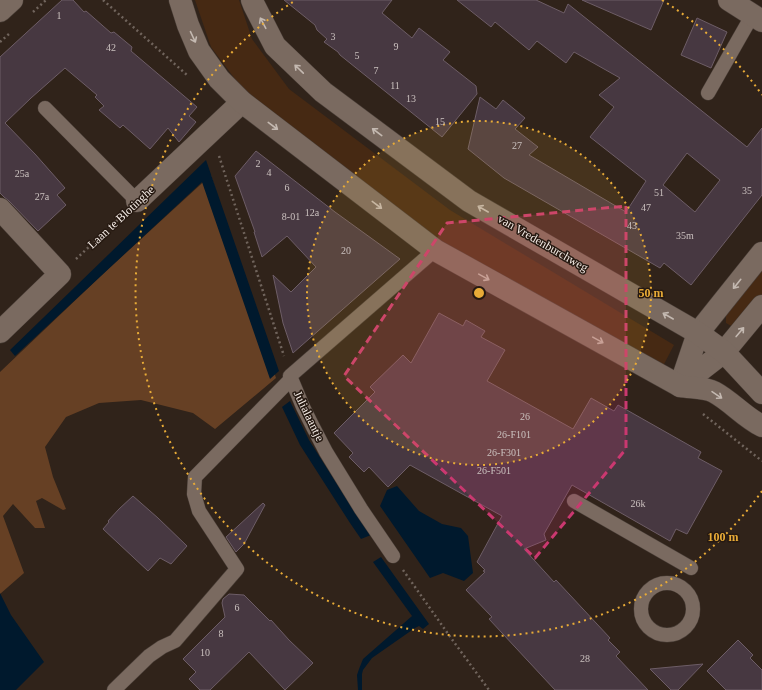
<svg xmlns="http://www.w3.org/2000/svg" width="762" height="690" font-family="Georgia,serif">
<rect width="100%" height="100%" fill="#30231a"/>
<!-- green -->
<path fill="#462913" d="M195,0H239L252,39L289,89L450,210L674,345L662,368L463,255L407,217L244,91L211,47Z
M762,269V297L733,327L726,323V313Z"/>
<!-- forest -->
<path fill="#664024" d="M211,175L276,378L215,429L193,413L141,400L99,403L66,417L45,447L53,477L66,509L63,510L42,498L36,501L45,528H35L13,504L3,516L24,573L0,594V372L106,271Z"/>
<!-- water -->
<path fill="#00192d" d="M206,160L279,371L270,379L202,182L15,356L10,350Z
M290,401L309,440L358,517L371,535L361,539L350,523L300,445L282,407Z
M397,486L419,511L442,524L461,528L468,536L473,573L464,581L443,573L430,578L380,506L387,490Z
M381,557L429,624L423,629L419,626L415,628L372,658L363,670L362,674V690H358L357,675L359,669L363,659L412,616L373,562Z
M0,593L11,615L44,662L16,690H0Z"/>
<!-- building -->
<path fill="#473841" stroke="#6d5d66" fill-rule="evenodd" d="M62,0H73L84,12L86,11L111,33L114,32L132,47L131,51L197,107L189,116L196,122L179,142L168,128L150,149L123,125L120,128L99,110L104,106L95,97L97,95L65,68L31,98L5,123L35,154L65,188L57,195L66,205L38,231L9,201L4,197L0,193V57Z
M284,0H392L382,13L412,38L419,28L450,52L443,60L476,86L477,94L442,137L340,55L338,52L324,42L327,39L317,30L315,25Z
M457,0H536L564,13L568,4L747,147L762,128V195L691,285L664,263L660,268L504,178L468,149L480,97L496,109L503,100L525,118L515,129L538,147L529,155L626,212L646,181L590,137L614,107L599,95L620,78L574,52L566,63L537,41L529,50L495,22L491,27ZM687,153L720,180L695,212L663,185Z
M582,0H664L651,30Z
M697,18L727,32L711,68L681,55Z
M256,151L335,212L400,259L293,353L283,323L273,275L291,292L316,267L287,236L262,257L254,232H255L235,176Z
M439,313L463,326L466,320L485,331L481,337L505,350L487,381L573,429L591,398L614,411L618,405L701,452L698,458L722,471L687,534L676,529L670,541L572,485L544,534L546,540L524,549L554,582L556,580L610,638L608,640L620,652L616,656L648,690H555L489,619L492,617L466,590L485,572L483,571L485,570L477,562L502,516L410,465L388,487L369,467L364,472L349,457L353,453L334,433L375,392L370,387L403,355L411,363Z
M133,496L158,518L187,546L171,564L160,558L148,571L103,529L109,522L108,521L119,509Z
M263,503L265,505L244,544L236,552L226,537Z
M229,594L244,595L270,621L271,620L289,640L313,663L285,690L249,652L210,690H200L189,679L196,672L183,659L225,617L222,603L223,599Z
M738,640L753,655L750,658L762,670V690H726L707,671Z
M703,664L678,690H671L650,669Z"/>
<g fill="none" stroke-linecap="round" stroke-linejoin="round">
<!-- lane casing -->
<g stroke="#493e37" stroke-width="15">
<path id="lane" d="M708,93L753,14
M45,108L137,201
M574,501L691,568
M393,556L361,509L326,452L313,427L303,407L290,376L435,250
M641 609a26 26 0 1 1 52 0a26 26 0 1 1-52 0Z
M114,690L149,656L162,647L175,641L237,569L199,511L194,494L195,477L291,379"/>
</g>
<!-- street casing -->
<g stroke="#493e37" stroke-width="23">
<path id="street" d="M729,0L762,21
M0,11L12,0
M137,201L242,102
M0,209L60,274L0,332
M680,386L698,333L762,253
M680,386L724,352L762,306"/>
</g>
<!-- secondary casing -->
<g stroke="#493e37" stroke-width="23">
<path id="secondary" d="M180,0L188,25L199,51L219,79L242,102L435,250L680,386C690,388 705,387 714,392C731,401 744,417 762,426
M252,0L254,5L275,46L323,92L469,201L698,333L724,352L762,393"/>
</g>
<!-- path -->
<path stroke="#70645c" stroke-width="2.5" stroke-dasharray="2 3" stroke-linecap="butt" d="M103,0L187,75
M33,12L46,0
M0,42L10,33
M219,156L284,356
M76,259L122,216
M703,414L762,461
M403,570L451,638L489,690"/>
<!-- lane -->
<use href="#lane" stroke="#7a6a60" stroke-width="14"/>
<!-- street -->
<use href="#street" stroke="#7a6a60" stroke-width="22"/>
<!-- secondary -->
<use href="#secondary" stroke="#7a6a60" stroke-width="22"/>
</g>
<!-- one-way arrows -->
<defs><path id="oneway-shaft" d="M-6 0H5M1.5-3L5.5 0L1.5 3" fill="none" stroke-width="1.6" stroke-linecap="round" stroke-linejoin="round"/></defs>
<g stroke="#c4b9b1">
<use href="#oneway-shaft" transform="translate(263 23) rotate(-118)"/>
<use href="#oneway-shaft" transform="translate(193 37) rotate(65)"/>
<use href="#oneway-shaft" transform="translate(299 69) rotate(-136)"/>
<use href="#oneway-shaft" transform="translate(273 126) rotate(37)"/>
<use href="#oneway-shaft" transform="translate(377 132) rotate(-143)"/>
<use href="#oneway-shaft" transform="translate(377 205) rotate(37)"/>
<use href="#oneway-shaft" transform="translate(483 209) rotate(-150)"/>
<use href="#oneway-shaft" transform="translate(484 277) rotate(29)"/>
<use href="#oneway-shaft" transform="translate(737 284) rotate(129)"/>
<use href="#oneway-shaft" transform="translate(668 316) rotate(-150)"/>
<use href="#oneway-shaft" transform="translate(740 332) rotate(-50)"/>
<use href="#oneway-shaft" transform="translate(598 340) rotate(29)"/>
<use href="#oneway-shaft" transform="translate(717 395) rotate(34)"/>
</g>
<!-- marked area -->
<path fill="#ca3870" fill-opacity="0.2" stroke="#ca3870" stroke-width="3" stroke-dasharray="8 5" stroke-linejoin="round" d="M626,206V449L535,558L344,376L447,223Z"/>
<!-- distance rings -->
<circle cx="479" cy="293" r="172" fill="#e8ab37" fill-opacity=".12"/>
<g fill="none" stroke="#e8ab37" stroke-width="2" stroke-dasharray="2 4">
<circle cx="479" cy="293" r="172"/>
<path d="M762 491A345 345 0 1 1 296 0M662 0A345 345 0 0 1 762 95"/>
</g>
<g text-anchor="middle" stroke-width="3" stroke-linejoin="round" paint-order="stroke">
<!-- number labels -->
<g font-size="10" fill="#cac0be">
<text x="59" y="19">1</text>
<text x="333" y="40">3</text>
<text x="396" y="50">9</text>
<text x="111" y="51">42</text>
<text x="357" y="59">5</text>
<text x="376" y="74">7</text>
<text x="395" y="89">11</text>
<text x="411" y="102">13</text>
<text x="440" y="125">15</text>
<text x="517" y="149">27</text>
<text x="258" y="167">2</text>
<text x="269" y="176">4</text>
<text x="22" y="177">25a</text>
<text x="287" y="191">6</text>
<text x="747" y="194">35</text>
<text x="659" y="196">51</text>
<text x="42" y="200">27a</text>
<text x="646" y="211">47</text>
<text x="312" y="216">12a</text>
<text x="291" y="220">8-01</text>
<text x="632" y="229">43</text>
<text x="685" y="239">35m</text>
<text x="346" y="254">20</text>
<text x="525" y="420">26</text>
<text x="514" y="438">26-F101</text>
<text x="504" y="456">26-F301</text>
<text x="494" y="474">26-F501</text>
<text x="638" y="507">26k</text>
<text x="237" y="611">6</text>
<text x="221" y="637">8</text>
<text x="205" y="656">10</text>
<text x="585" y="662">28</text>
</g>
<!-- street labels -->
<g font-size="12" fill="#f6ede7" stroke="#261911">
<text transform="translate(121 217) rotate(-43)" y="4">Laan te Blotinghe</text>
<text transform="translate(543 243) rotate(30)" y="4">van Vredenburchweg</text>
<text transform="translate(309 416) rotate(64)" y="4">Julialaantje</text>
</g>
</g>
<circle cx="479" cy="293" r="6" fill="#e8ab37" stroke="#261911" stroke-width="2"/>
<g font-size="12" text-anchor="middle" font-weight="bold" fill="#e8ab37" stroke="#261911" stroke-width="3" stroke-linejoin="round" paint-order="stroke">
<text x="651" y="297">50 m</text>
<text x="723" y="541">100 m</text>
</g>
</svg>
